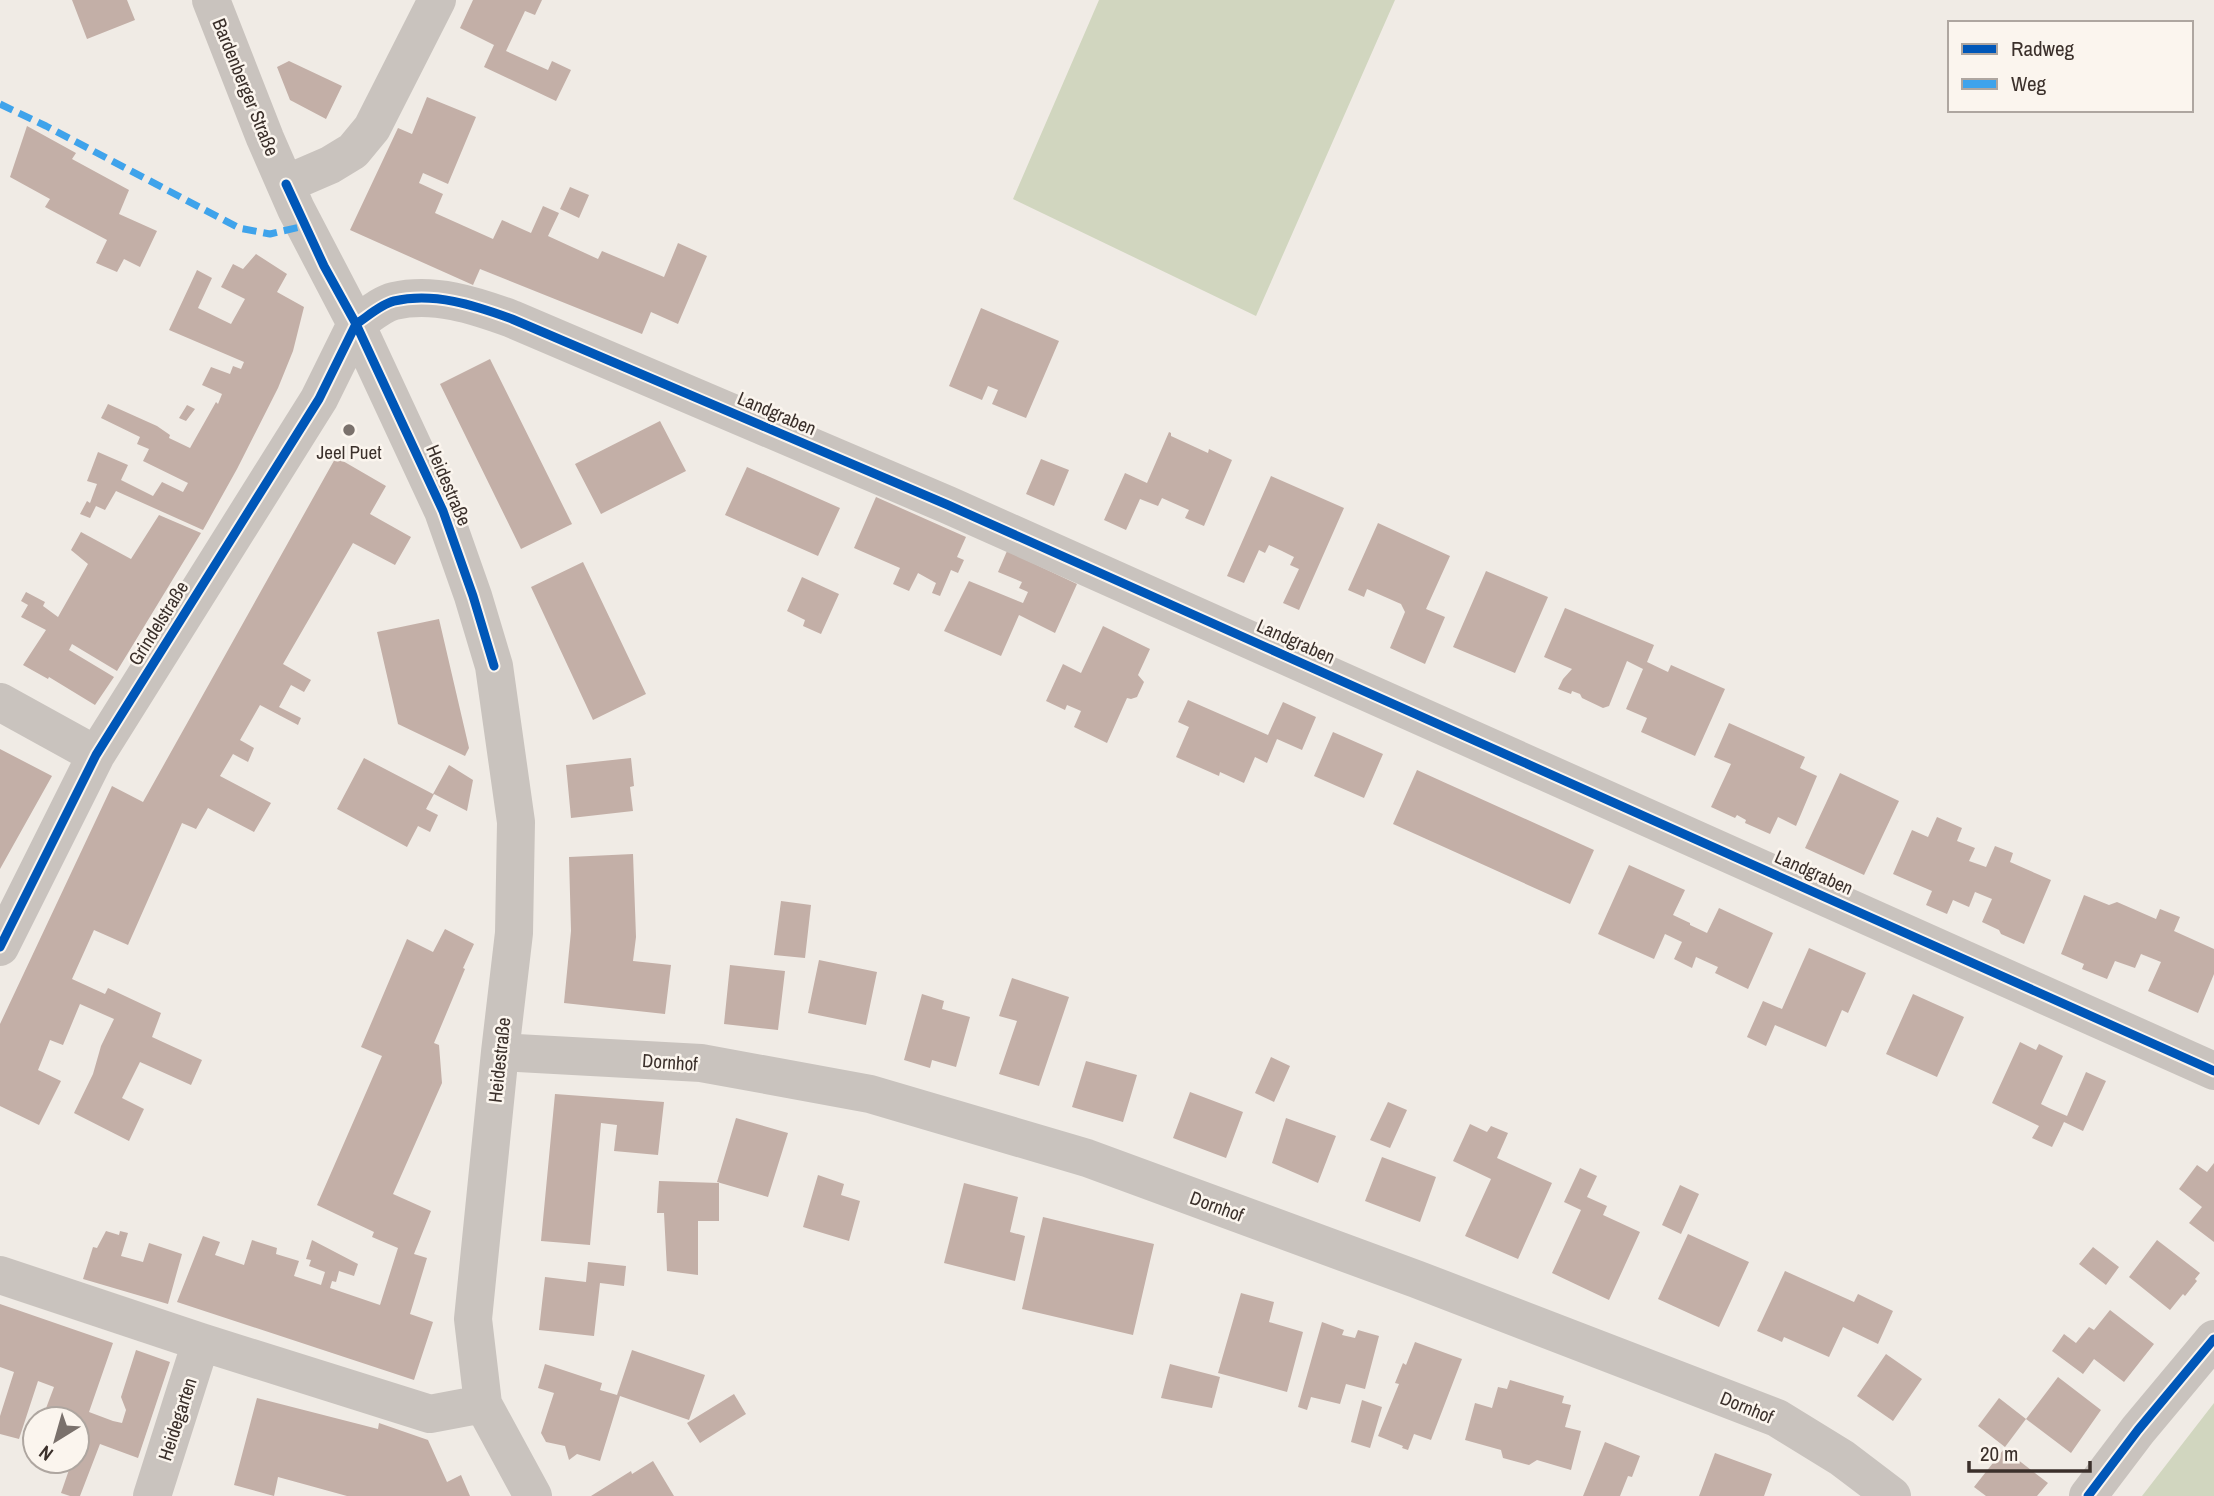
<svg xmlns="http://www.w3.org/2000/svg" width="2214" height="1496" font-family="'Archivo Narrow',sans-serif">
<rect width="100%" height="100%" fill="#f0ebe5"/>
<!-- green -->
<path fill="#d1d6bf" d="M1099,0H1395L1256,316L1013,199Z
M2214,1403V1496H2142Z"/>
<!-- building -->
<path fill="#c3afa7" d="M72,0H127L135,20L87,39Z
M473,0H542L535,15L525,11L506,51L548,70L552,61L571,70L556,101L484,67L494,45L460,28Z
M289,61L342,86L326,119L290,100L277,67Z
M427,97L476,117L448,184L423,173L419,183L443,194L435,213L493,239L502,220L531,233L543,206L559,213L548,236L598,259L602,251L664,277L678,243L707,256L678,324L651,312L642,334L480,269L473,285L350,230L398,128L412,134Z
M27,126L76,153L72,159L129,190L119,214L157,231L140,267L124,259L117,272L96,263L107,240L45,207L50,199L10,177Z
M570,187L589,195L579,218L560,209Z
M256,254L287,274L277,292L304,307L293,351L278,388L237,469L203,530L116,491L105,510L96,506L90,518L80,514L87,501L90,503L97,484L87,481L98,452L128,465L121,480L153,496L162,482L183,492L188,483L143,461L149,449L137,444L140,437L101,418L108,404L157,426L170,435L169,438L190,448L216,402L218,404L222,394L202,385L211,367L230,374L233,366L241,369L244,362L169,330L197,270L212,278L198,308L231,324L245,299L221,287L233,264L243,269Z
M981,308L1059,341L1026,418L992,404L998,390L988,386L982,400L949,386Z
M490,359L572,524L521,549L440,384Z
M187,405L195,409L186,421L179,418Z
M660,421L686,471L601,514L575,464Z
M1169,432L1171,433V436L1208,453L1209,449L1232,460L1204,526L1185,518L1189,510L1162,498L1158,506L1140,499L1126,530L1104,520L1125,473L1147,483Z
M336,457L386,486L370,514L411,537L395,565L353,543L283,664L311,680L304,692L291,685L279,707L301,718L298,725L260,705L240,740L254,748L248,762L233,754L220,776L271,803L254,832L208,808L196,829L182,823L128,945L94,930L72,979L105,994L108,988L161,1013L152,1037L202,1060L191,1085L140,1062L122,1098L144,1109L129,1141L74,1113L93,1074L101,1046L114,1019L80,1004L63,1045L50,1040L38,1070L61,1081L39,1125L0,1106V1024L112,786L143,802Z
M1041,459L1069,470L1054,506L1026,494Z
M747,467L840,508L818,556L725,515Z
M1271,476L1344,508L1299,610L1283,603L1299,569L1290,565L1294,557L1282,551L1269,545L1265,553L1259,550L1244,583L1227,576Z
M876,497L966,537L957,557L964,560L958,573L951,570L940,596L932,593L936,583L918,573L909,591L893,584L900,568L854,548Z
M159,515L201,533L117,671L72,644L69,650L114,677L95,705L49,677L48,679L23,665L46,630L21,617L28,605L21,601L26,592L45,602L43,606L58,617L88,564L71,550L81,532L131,559Z
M1378,523L1450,556L1426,609L1445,617L1425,664L1390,648L1405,612L1401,604L1367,589L1364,597L1348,590Z
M1007,551L1077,584L1055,633L1019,615L1001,656L944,631L969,581L1023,603L1028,592L1019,588L1022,582L998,572Z
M583,562L646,694L593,720L531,587Z
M1486,571L1548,597L1515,673L1453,647Z
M802,577L839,594L821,634L803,626L805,620L787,611Z
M1565,608L1654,645L1647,662L1668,672L1671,665L1725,689L1695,756L1641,732L1647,718L1626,709L1643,669L1627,661L1609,706L1603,708L1582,698L1580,694L1572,691L1571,694L1558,689L1563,679L1572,669L1544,657Z
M439,619L469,748L465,756L398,724L377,632Z
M1103,626L1150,649L1138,675L1144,682L1137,697L1131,699L1127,698L1107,743L1074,727L1081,711L1067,705L1065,710L1046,701L1063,664L1081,673Z
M1188,700L1268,735L1283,702L1316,717L1302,750L1277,739L1267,763L1255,757L1244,783L1220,772L1219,776L1176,757L1189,727L1178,722Z
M1729,723L1805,757L1800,768L1817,776L1796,826L1778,817L1770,834L1745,823L1746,820L1737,815L1735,818L1711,807L1731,764L1714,757Z
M1333,732L1383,754L1364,798L1314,776Z
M0,749L52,776L0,869Z
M364,758L433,794L449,765L473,780L467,811L434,794L426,809L438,815L430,832L418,826L407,847L337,809Z
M631,758L634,786L630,787L633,811L571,818L566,765Z
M1417,770L1594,850L1570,904L1393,824Z
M1840,773L1899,801L1864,875L1805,848Z
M1937,817L1962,828L1957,841L1975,848L1969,861L1986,867L1995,846L2013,853L2010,862L2051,880L2024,944L2001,934L1999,930L1982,922L1992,899L1975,892L1969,907L1953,900L1947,914L1926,905L1932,891L1893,874L1912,830L1928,837Z
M633,854L636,937L633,961L671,965L665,1014L564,1003L571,931L569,857Z
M1629,865L1685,890L1673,915L1690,923V925L1707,933L1719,908L1773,933L1748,989L1715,973L1718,967L1696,957L1692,968L1674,959L1682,942L1665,934L1654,959L1598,934Z
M2084,895L2109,905L2117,902L2156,919L2160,909L2180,917L2174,931L2214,949V974L2198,1013L2148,991L2161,962L2141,954L2135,968L2115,961L2107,979L2082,969L2084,964L2061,954Z
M781,901L811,905L805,958L774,955Z
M445,929L474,944L463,968L465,969L434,1043L439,1045L442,1083L393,1194L431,1211L414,1254L427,1258L410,1314L433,1322L414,1380L177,1302L203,1236L220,1242L215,1255L244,1265L252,1240L277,1248L276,1254L299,1261L294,1276L321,1285L325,1272L309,1266L311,1260L306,1259L312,1240L358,1264L354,1276L339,1271L336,1282L332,1281L330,1288L380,1305L398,1248L372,1237L374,1232L317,1205L382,1056L361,1047L407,939L433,952Z
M1809,948L1866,973L1848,1013L1842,1010L1826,1047L1775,1025L1766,1046L1747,1037L1763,1001L1782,1009Z
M819,960L877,972L866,1025L808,1013Z
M730,965L785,971L778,1030L724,1024Z
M1012,978L1069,997L1039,1086L999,1074L1017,1021L999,1016Z
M922,994L944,1001L942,1009L970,1017L956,1067L932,1060L930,1068L904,1060Z
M1913,994L1964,1017L1937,1077L1886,1054Z
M2020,1042L2036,1050L2039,1044L2063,1056L2041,1104L2049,1108L2067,1116L2086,1072L2106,1081L2083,1131L2064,1122L2052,1147L2032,1138L2039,1126L1992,1103Z
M1271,1057L1290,1066L1274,1102L1255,1093Z
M1086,1061L1137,1075L1123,1122L1072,1107Z
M1190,1092L1243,1112L1226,1158L1173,1138Z
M555,1094L664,1102L658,1155L614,1151L617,1125L601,1123L590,1245L541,1241Z
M1388,1102L1407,1110L1390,1148L1370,1140Z
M736,1118L788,1133L768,1197L717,1182Z
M1286,1118L1336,1136L1318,1183L1272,1163Z
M1470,1124L1487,1132L1491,1126L1508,1133L1497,1158L1552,1183L1518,1259L1465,1236L1491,1179L1453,1161Z
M1382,1157L1436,1177L1420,1222L1365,1201Z
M2214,1163V1242L2189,1223L2202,1207L2179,1189L2197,1165L2207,1172Z
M1580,1168L1597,1176L1587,1197L1607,1206L1603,1215L1640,1232L1609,1300L1552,1273L1581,1210L1564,1202Z
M818,1175L844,1184L841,1195L860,1201L849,1241L803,1227Z
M659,1181L719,1183V1221H698V1275L667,1271L664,1213H657Z
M964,1183L1018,1197L1010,1232L1025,1236L1015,1281L944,1263Z
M1680,1185L1699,1194L1681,1234L1662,1225Z
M1043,1217L1154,1244L1133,1335L1022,1309Z
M106,1231L119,1235L120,1231L128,1233L121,1256L143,1262L149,1243L182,1254L168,1304L83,1279L93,1247L97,1248Z
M1688,1234L1749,1262L1719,1327L1658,1299Z
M2157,1240L2200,1273L2195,1279L2197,1281L2185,1296L2183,1294L2170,1310L2129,1277Z
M2093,1247L2119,1267L2106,1285L2079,1264Z
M588,1262L626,1266L624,1286L600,1283L594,1336L539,1330L545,1277L586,1282Z
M1785,1271L1854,1302L1858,1294L1893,1311L1878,1344L1843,1327L1829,1357L1784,1337L1782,1342L1757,1331Z
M1241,1293L1274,1302L1269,1322L1303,1332L1287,1392L1218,1373Z
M0,1304L113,1343L89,1412L113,1421L122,1423L126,1410L121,1397L136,1350L170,1362L138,1458L100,1444L80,1496H70L61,1493L72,1461H77V1419H42L54,1387L38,1381L19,1439L0,1434V1416L14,1372L0,1367Z
M2110,1310L2154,1344L2124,1382L2094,1359L2083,1374L2052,1351L2064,1334L2076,1343L2089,1327L2094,1330Z
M1322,1322L1344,1330L1342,1335L1355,1338L1358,1330L1379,1336L1365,1389L1346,1384L1340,1404L1311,1397L1307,1410L1298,1407Z
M1415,1342L1462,1359L1431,1440L1414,1434L1408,1450L1402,1448L1403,1446L1378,1436L1399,1384L1395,1383L1403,1363L1406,1365Z
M632,1350L705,1375L689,1420L620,1396L600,1461L577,1454L569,1460L565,1446L546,1442L541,1433L554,1393L538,1388L545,1364L602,1383L600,1390L617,1395Z
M1886,1354L1922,1379L1893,1421L1857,1396Z
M1170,1364L1220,1377L1212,1408L1161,1398Z
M2058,1377L2101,1410L2071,1453L2026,1419Z
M1510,1380L1564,1396L1562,1403L1571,1405L1565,1427L1581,1431L1571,1470L1537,1460L1529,1465L1503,1458L1501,1450L1465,1440L1475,1403L1492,1408L1498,1387L1507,1389Z
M734,1394L746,1414L700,1443L687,1423Z
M257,1398L378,1429L379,1423L428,1440L447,1482L461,1475L470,1496H347L278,1477L274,1496L234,1485Z
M1999,1398L2026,1419L2005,1447L1978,1426Z
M1362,1400L1382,1407L1370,1448L1351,1442Z
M1605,1442L1640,1456L1632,1477L1628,1476L1620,1496H1583Z
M2004,1449L2048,1483L2037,1496H1986L1974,1487Z
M1715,1453L1772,1474L1764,1496H1699Z
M653,1461L674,1496H591L631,1471L632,1474Z"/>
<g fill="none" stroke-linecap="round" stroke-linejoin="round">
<!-- minor -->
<path stroke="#c9c3be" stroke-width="38" d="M211,0L265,138L296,209L356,324L443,511L473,596L494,666L516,822L514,933L500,1052L473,1319L483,1404L533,1496
M286,184L330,165L353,151L372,128L437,0
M356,324C367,317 381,304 394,301C434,292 474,305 512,319L948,505L2214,1071
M0,702L96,755
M0,947L96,755L319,399L356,324
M500,1052L701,1063L870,1094L1087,1158L1416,1279L1777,1418L1842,1458L1892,1496
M0,1275L201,1342L430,1414L483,1404
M152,1496L201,1342
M2088,1496L2138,1430L2214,1339"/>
<!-- quiet -->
<path stroke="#3fa3eb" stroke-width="7" stroke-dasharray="14 7" stroke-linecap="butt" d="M0,104L46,126L239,228L270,234L304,226"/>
<!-- cycleway casing -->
<g stroke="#fbf5ee" stroke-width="13">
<path id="cycleway" d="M286,184L324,266L356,324L443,511L473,596L494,666
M356,324C367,317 381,304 394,301C434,292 474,305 512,319L948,505L2214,1071
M0,947L96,755L319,399L356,324
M2088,1496L2138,1430L2214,1339"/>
</g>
<!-- cycleway -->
<use href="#cycleway" stroke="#0057b8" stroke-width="9"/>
</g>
<!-- markers -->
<circle fill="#7a716c" stroke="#fbf5ee" stroke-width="2.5" cx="349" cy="430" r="7"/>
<g text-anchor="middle" stroke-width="5" stroke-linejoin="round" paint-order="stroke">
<!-- street labels -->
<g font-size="19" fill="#3b302b" stroke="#fbf5ee">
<text transform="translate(246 87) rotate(68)" y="7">Bardenberger Straße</text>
<text transform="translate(777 413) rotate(23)" y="7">Landgraben</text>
<text transform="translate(449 485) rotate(67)" y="7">Heidestraße</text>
<text transform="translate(158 623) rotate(-58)" y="7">Grindelstraße</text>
<text transform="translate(1296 641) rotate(24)" y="7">Landgraben</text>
<text transform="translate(1814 872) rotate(24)" y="7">Landgraben</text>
<text transform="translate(499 1060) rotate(-84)" y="7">Heidestraße</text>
<text transform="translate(670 1062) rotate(4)" y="7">Dornhof</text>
<text transform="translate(1217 1206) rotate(20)" y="7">Dornhof</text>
<text transform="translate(1747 1407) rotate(22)" y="7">Dornhof</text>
<text transform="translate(177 1419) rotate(-72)" y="7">Heidegarten</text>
</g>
<!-- poi labels -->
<g font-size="19" fill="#3b302b" stroke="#fbf5ee">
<text x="349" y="459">Jeel Puet</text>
</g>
</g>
<!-- legend -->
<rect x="1948" y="21" width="245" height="91" fill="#fbf5ee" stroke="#aea6a0" stroke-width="2"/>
<rect x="1962" y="44" width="35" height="10" fill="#0057b8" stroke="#aea6a0" stroke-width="2"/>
<text x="2011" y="56" font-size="21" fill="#3b302b">Radweg</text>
<rect x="1962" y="79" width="35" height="10" fill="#3fa3eb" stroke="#aea6a0" stroke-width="2"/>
<text x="2011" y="91" font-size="21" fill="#3b302b">Weg</text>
<!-- north arrow -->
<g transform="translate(56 1440) rotate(217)"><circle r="33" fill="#fbf5ee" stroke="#aea6a0" stroke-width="2"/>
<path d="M0-5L12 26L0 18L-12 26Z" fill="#7a716c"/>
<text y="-10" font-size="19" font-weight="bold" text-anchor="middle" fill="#3b302b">N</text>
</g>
<!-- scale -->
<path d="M1969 1461v10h121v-10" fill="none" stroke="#3b302b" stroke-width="3.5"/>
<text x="1980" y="1461" font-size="21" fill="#3b302b" stroke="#fbf5ee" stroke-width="5" paint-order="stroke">20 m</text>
</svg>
